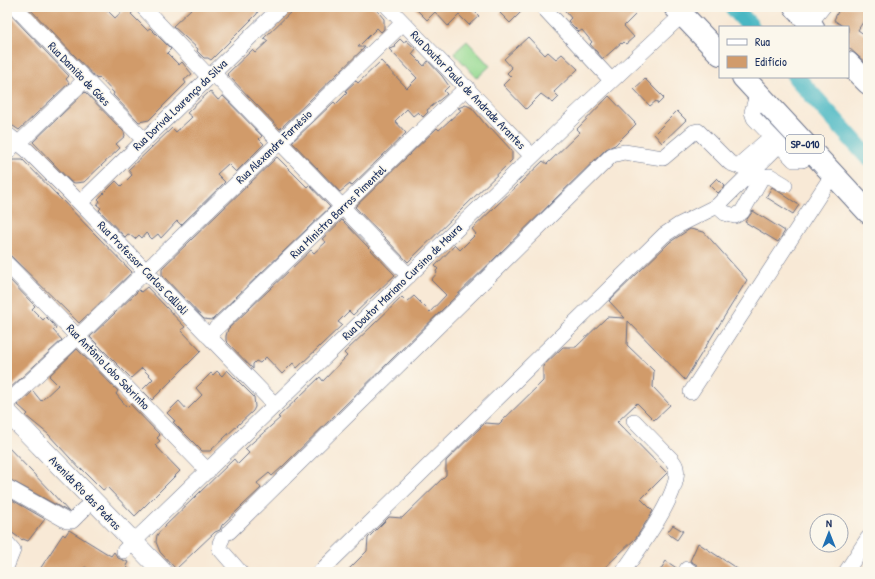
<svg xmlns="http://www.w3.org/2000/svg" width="875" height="579" font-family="'Patrick Hand',sans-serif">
<rect width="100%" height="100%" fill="#fbf7ec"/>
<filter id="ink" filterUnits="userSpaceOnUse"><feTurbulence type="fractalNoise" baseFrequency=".025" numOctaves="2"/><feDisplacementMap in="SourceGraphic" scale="8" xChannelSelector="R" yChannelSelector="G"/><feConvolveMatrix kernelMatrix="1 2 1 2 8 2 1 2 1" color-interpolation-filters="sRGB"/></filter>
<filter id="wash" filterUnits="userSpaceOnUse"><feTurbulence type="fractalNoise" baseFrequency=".012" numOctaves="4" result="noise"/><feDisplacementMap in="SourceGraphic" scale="16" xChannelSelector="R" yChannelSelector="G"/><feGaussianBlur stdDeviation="0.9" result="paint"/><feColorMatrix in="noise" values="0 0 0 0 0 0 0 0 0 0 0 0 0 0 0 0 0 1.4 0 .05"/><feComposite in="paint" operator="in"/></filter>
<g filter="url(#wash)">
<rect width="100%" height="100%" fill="#f8e9d6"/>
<!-- pitch -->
<path fill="#96da92" stroke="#588478" d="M467,41L490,66L477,78L454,53Z"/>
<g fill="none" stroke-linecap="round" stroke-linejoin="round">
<!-- river -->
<path stroke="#4ab7c3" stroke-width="18" d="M733,7L751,27
M796,77L868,157"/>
</g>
<g id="blocks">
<!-- building -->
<path fill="#d19b6b" d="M28,7H104L115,18L127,7H134L135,10L131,14L147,30L150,28L171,49L167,53L179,65L182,62L192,74L184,80L186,83L149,120L139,122L113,95L114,93L99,77L97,79Z
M193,7H255L258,10L257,14L211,60L208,58H204L197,51L198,49L173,26Z
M296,7H374L384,19V29L381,32L377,28L358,47H365L280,129L227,74L252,50L255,53L268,41L264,38Z
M414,7H470L479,16L469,25L459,15L448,26L435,12L427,20Z
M506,7H526L510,23L500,13Z
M562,7H639L633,13L635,15L624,26L634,37L626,44L624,42L622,44L621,43L603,59L590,44L592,42L582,30L579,32L568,21L571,18Z
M840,7H868V14L858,30L868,37V65L848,47V27H844L834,20Z
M7,11L69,76L66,79L69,83L19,130L7,122Z
M528,37L545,55L548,52L556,59L562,54L578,69L554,92L559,97L553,103L541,94L526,109L503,85L511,77L507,73L512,68L504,59Z
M400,39L404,43L406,40L416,49L412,54L424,66L428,61L442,76L449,86L444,91L447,94L427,110L428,112L423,117L418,112L413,116L407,109L395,121L406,133L351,186L350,184L340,192L292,142L334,102L336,104L347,93L345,91L356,81L358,83L381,61L407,88L417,78L389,49L396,47L394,45Z
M645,79L664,98L658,104L656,101L650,106L634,89Z
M210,91L218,100L223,96L262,136L259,139L264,144L236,172L228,164L217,174L225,182L181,225L177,221L161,238L158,234L152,239L146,233L142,238L139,235L135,239L130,235L128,234L125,237L99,210L101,208L97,205L100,201L98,199L116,181L121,186L132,175L128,170L172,128L176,132L189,120L192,117L187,113Z
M85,92L124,132L125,136L116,144L120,148L84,182L75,183L71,182L33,142Z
M609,96L636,124L615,145L606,149L283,466L272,476L269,473L257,483L261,488L222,525L220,530L215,532L176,569L160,552L156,542L157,535L162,529L234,459L238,464L249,453L245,449L280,418L278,417L320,377L323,381L347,356L344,353L402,297L407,302L414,296L430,312L446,295L431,280L437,273L436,271L438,269L435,266L455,245L460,250L476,234L472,229L543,161L547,164L580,132L577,129Z
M466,105L472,108L489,129L491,128L512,151V160L408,262L355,207L437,128L439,130L461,110L458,108Z
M677,111L686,120L662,143L654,134Z
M277,157L307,187L309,185L330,207L212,320L204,319L162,275V268Z
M13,160H23L132,272L79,323L7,252V166Z
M717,178L725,186L718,193L710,185Z
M772,187L799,205L793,214L766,197Z
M753,211L785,231L778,242L745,222Z
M342,220L395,275L353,315L349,311L338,322L342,325L297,368L293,363L282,374L266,357L260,363L256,361L253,364V369L226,341V336L228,329L311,250L314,253L326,242L322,239Z
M690,229L704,232L747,280L685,380L628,321L627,345L654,371L653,387L670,405L654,420L637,403L617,422L667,473L641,499L653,511L636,538L600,572H346L367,551L368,538L389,517L402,518L446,475V461L485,423L499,424L543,381V366L563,347H576L607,317L625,318L609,301L670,242Z
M7,277L35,306L32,309L43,320L46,317L53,324L56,328L53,330L62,340L7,391Z
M147,287L185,327L181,330L201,351L152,400L142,390L153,379L142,368L131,378L90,337L139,290L141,292Z
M77,349L118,391L116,394L127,407L130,404L160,435L157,438L160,441L155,445L180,471L135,516L107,487L103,490L82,469L81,470L48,434L26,416L28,414L18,405L33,391L41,401L58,385L49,376Z
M227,370L254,397L255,407L253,411L210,451H202L173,422L175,421L167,413L179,401L187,410L202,395L196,388L211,373L213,375L217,371L222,376Z
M7,446L53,494L69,512L7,478Z
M7,497L45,519L28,541L23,539L22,540L7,529Z
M673,525L683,531L677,540L667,533Z
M69,530L111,556L114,552L118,558L128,562L126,566L132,572H92L85,567L82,572H38L63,534L65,536Z
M698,543L742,572H700L697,565L690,561Z
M666,561L678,569L679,572H659Z"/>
</g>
</g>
<g filter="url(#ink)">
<use href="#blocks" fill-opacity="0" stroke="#687088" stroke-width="1"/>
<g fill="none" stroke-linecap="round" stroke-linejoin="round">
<!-- minor casing -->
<g stroke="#687088" stroke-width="16">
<path id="minor" d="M15,7L144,140
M143,7L209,77
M388,7L532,156
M543,7L611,80
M810,23L823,7
M213,73L409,276
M758,92L752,112L754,118L794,160H802L814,154
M7,134L27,150L80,203L275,405
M19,143L85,80
M7,153L17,141
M80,203L281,7
M717,206L725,213L735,216L742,212L762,177L770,176L785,185
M7,264L208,471
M208,336L467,87
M691,392L833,174
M7,403L68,346L403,23
M7,487L67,521H72L84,509
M229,532L612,155L624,152L663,158L694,132L698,131L730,163L738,166L771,137
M222,539L220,543V549L240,572
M7,543L13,550L7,565
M124,551L573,117L682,15
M687,569L691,572
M320,572L664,235L679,225L717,206L779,145
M623,572C637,551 682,492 676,468C676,465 673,462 672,460L634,421
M846,572L868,538"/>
</g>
<!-- major casing -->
<g stroke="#687088" stroke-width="20">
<path id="major" d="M7,412L163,572"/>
</g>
<!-- highway casing -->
<g stroke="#687088" stroke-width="24">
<path id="highway" d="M675,7L720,54
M795,7L813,27
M848,63L868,83
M743,77L868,212"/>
</g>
<!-- minor -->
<use href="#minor" stroke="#fff" stroke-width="15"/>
<!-- major -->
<use href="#major" stroke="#fff" stroke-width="19"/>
<!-- highway -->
<use href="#highway" stroke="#fff" stroke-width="22"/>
</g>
</g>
<g text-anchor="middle" stroke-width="3" stroke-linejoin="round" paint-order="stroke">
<!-- shield labels -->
<rect fill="#fbf7ec" stroke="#5e6b89" stroke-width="1" x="786" y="135" width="38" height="18" rx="3"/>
<g font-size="11" font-weight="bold" fill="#1b2f5e">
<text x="805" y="148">SP-010</text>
</g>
<!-- street labels -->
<g font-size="12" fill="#1b2f5e" stroke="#fbf7ec">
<text transform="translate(79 74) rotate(46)" y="4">Rua Damião de Góes</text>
<text transform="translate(468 90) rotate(46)" y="4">Rua Doutor Paulo de Andrade Arantes</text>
<text transform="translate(180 105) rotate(-44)" y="4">Rua Dorival Lourenço da Silva</text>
<text transform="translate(274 147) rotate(-44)" y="4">Rua Alexandre Farnésio</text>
<text transform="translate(338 212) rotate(-44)" y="4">Rua Ministro Barros Pimentel</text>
<text transform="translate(143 268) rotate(46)" y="4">Rua Professor Carlos Callioli</text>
<text transform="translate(402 282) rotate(-44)" y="4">Rua Doutor Mariano Cursino de Moura</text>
<text transform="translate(108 367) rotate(46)" y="4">Rua Antônio Lobo Sobrinho</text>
<text transform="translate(85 493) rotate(46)" y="4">Avenida Rio das Pedras</text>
</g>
</g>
<!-- margin -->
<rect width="875" height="579" fill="none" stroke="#fbf7ec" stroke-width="24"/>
<!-- legend -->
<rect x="719" y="26" width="130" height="52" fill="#fbf7ec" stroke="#a1a7b3"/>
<rect x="727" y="39" width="20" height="6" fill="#ffffff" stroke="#a1a7b3"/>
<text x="755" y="46" font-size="12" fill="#1b2f5e">Rua</text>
<rect x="727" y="56" width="20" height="12" fill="#d19b6b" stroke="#a1a7b3"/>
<text x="755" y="66" font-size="12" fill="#1b2f5e">Edifício</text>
<!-- north arrow -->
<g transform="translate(829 533)"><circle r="19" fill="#fbf7ec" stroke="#a1a7b3"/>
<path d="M0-3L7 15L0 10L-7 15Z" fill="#1f6fb2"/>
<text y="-6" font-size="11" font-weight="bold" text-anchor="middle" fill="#1b2f5e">N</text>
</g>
</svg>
